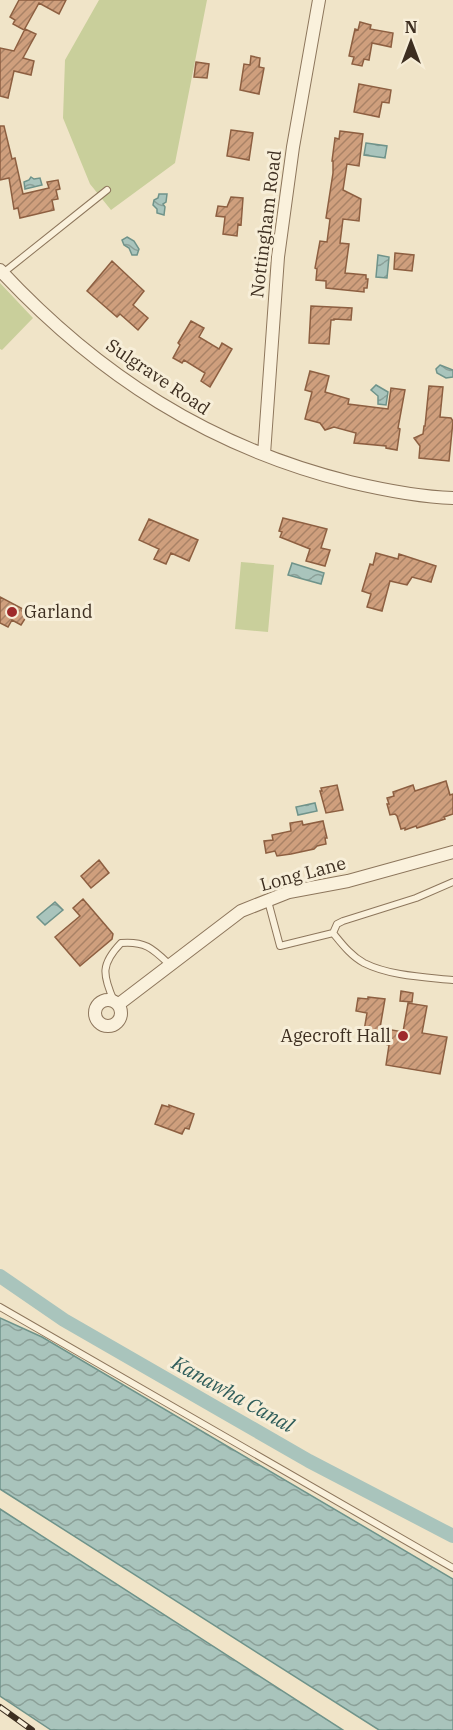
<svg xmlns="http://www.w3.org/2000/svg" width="453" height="1730" font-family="'IBM Plex Serif',serif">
<defs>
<pattern id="water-waves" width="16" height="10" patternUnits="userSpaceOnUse" patternTransform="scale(1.5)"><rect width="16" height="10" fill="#a9c4bc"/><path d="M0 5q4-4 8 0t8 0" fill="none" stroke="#8ba098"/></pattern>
<pattern id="building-hatch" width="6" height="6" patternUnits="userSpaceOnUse" patternTransform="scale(1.5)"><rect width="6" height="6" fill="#cf9f7d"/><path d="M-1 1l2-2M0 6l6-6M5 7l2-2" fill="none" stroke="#a98266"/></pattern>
</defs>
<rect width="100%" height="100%" fill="#f0e4c8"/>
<!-- green -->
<path fill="#c9cf9b" d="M99,0H207L175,163L111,210L90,184L63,118L65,60Z
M0,283L33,318L2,350L0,349Z
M241,562L274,565L268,632L235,629Z"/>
<!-- water -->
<path fill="url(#water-waves)" stroke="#6f938a" stroke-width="1.5" d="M366,143L387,146L385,158L364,155Z
M31,177L34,179L40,178L42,185L25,189L24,182L29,180Z
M159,194H167L166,202L163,204L165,207L164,215L157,213V209L153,205L154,200L158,198Z
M127,237L134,241L139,249L137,255H132L129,248L124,245L122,240Z
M378,255L389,257L387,278L376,277Z
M440,365L453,370V377L446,378L437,373L436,369Z
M376,385L388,392L386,405L378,404V396L371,390Z
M292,563L324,573L321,584L288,575Z
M315,803L317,811L298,815L296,807Z
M55,902L63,910L45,925L37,917Z
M0,1318L42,1337L453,1579V1730H379L0,1489Z
M0,1509L343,1730H51L0,1696Z"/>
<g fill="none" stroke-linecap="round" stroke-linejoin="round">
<!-- canal -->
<path stroke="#a9c4bc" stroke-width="14" d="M0,1276L64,1320L222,1411L309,1461L453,1536"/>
</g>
<!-- building -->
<path fill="url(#building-hatch)" stroke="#8d5f41" stroke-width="1.5" d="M19,0H66L59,14L39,3L24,30L13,24L15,20L10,17Z
M360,22L371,25L370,29L393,33L391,47L372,43L369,60L364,59L362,66L352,64L354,57L349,56L355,29L358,30Z
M25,29L36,34L23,58L34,61L31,75L14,71L8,98L0,96V48L14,51Z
M251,56L260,58L259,67L264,68L259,94L240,90L244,64L250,65Z
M196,62L209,64L207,78L194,77Z
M359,84L391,90L389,103L382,102L379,117L354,112Z
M0,126H4L12,159L15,158L23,194L49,188L47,182L58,180L60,189L56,190L58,199L52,200L54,210L20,218L18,208L14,209L9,178L0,180Z
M231,130L253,133L249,160L227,156Z
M340,131L363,134L359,166L347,164L343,190L361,199L359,221L343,219L340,243L349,244L345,273L366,275V279H368L367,288H364V292L326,288V281L316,280L317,269L315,268L320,241L327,242L330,219L326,218L333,173V161H332L335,138L339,139Z
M231,197L243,198L241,225L238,224L237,236L223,234L225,217L216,216L218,206L227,207Z
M395,253L414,255L412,271L394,269Z
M112,261L144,291L133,305L148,318L138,330L120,314L117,317L87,291Z
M311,306L352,308L351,320L334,319V320H331L329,344L309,343Z
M191,321L204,328L199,337L219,349L222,343L232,349L210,387L201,381L205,373L184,360L182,363L173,358L180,345L178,343Z
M310,371L329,376L325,392L349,399L348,404L388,409L391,388L405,390L398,428L400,429L397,450L386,448V446L354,443L356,433L334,427L325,430L320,423L305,419L312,392L305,390Z
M429,386L443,387L440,417L451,418L453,421L449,461L419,458L420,446L414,438L423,434L424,426H425Z
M283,518L327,529L321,548L330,550L325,566L306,561L310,549L280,537L282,532L279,531Z
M149,519L198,540L189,561L171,553L166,564L154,559L159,549L139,540Z
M376,553L398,559L399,554L436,566L431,582L412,577L407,585L390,581L382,611L367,607L371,594L362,591L370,564L373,565Z
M0,597L23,609L22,611L28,614L21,625L12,620L8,627L0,623Z
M446,781L450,795L453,794V814L444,817L445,819L417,828L416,826L405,830V828L401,829L397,816L395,814L390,815L387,804H389L387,798L394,796L393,792L413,785L415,791Z
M337,785L343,810L326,813L320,791H322L321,788Z
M302,821L303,825L323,821L327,838H325L326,844L317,846L314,849L291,854L277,856L275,851L266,853L264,841L273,840L272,835L291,831L290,823Z
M99,860L109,873L91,888L81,876Z
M83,899L113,934L112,939L80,966L55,937L80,916L73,908Z
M401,991L413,993L412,1002L400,1001Z
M368,997L385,999L380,1028L403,1032L408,1003L427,1006L422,1033L447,1037L440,1074L386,1065L389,1045L380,1043L381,1039L374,1037L375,1033L364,1031L367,1013L356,1011L358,998L368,999Z
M162,1105L169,1107V1105L194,1114L189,1129L185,1128L182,1134L155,1124Z"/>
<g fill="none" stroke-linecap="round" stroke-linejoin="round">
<!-- lane casing -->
<g stroke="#8d765c" stroke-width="8">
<path id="lane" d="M3,273L107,190
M268,901L280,946L333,933C342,944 351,956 364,963C390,976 424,977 453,980
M333,933L337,924L343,921L416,898L453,882
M114,1001C102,974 101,964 121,943C146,941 153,949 170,965
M0,1307L453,1568"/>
</g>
<!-- street casing -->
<g stroke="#8d765c" stroke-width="14">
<path id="street" d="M0,270C98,375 209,447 350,482C384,490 418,497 453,498
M264,454L278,257L293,147L319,0
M95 1013a13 13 0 1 1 26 0a13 13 0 1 1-26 0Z
M119,1004L241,911L289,892L348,881L453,852"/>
</g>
<!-- lane -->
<use href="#lane" stroke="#faf1dc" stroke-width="6"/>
<!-- street -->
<use href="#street" stroke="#faf1dc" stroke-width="12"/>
<!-- rail casing -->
<g stroke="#3d2e20" stroke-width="6">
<path id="rail" d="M0,1707L32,1730"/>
</g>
<!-- rail -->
<use href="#rail" stroke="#f7eed8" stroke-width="4" stroke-dasharray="11" stroke-linecap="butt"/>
</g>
<!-- markers -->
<g fill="#9e2a2b" stroke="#f7eed8" stroke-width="2">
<circle cx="12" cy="612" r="6"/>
<circle cx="403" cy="1036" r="6"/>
</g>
<g text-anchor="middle" stroke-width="6" stroke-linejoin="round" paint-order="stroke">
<!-- street labels -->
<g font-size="18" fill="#3d2e20" stroke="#f7eed8">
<text transform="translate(266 224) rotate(-83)" y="6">Nottingham Road</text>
<text transform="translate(158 377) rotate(34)" y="6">Sulgrave Road</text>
<text transform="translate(303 874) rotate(-15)" y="6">Long Lane</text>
</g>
<!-- poi labels -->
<g font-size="18" fill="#3d2e20" stroke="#f7eed8" text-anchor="start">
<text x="24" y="618">Garland</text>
<text x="391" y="1042" text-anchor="end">Agecroft Hall</text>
</g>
<!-- water labels -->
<g font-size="20" font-style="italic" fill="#2f5d5a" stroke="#f7eed8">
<text transform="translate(233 1394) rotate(29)" y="7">Kanawha Canal</text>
</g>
</g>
<!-- north arrow -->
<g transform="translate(411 42)" stroke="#f7eed8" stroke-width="4.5" paint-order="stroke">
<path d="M0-4.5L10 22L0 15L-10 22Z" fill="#3d2e20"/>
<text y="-9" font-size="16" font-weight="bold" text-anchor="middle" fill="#3d2e20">N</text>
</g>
</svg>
